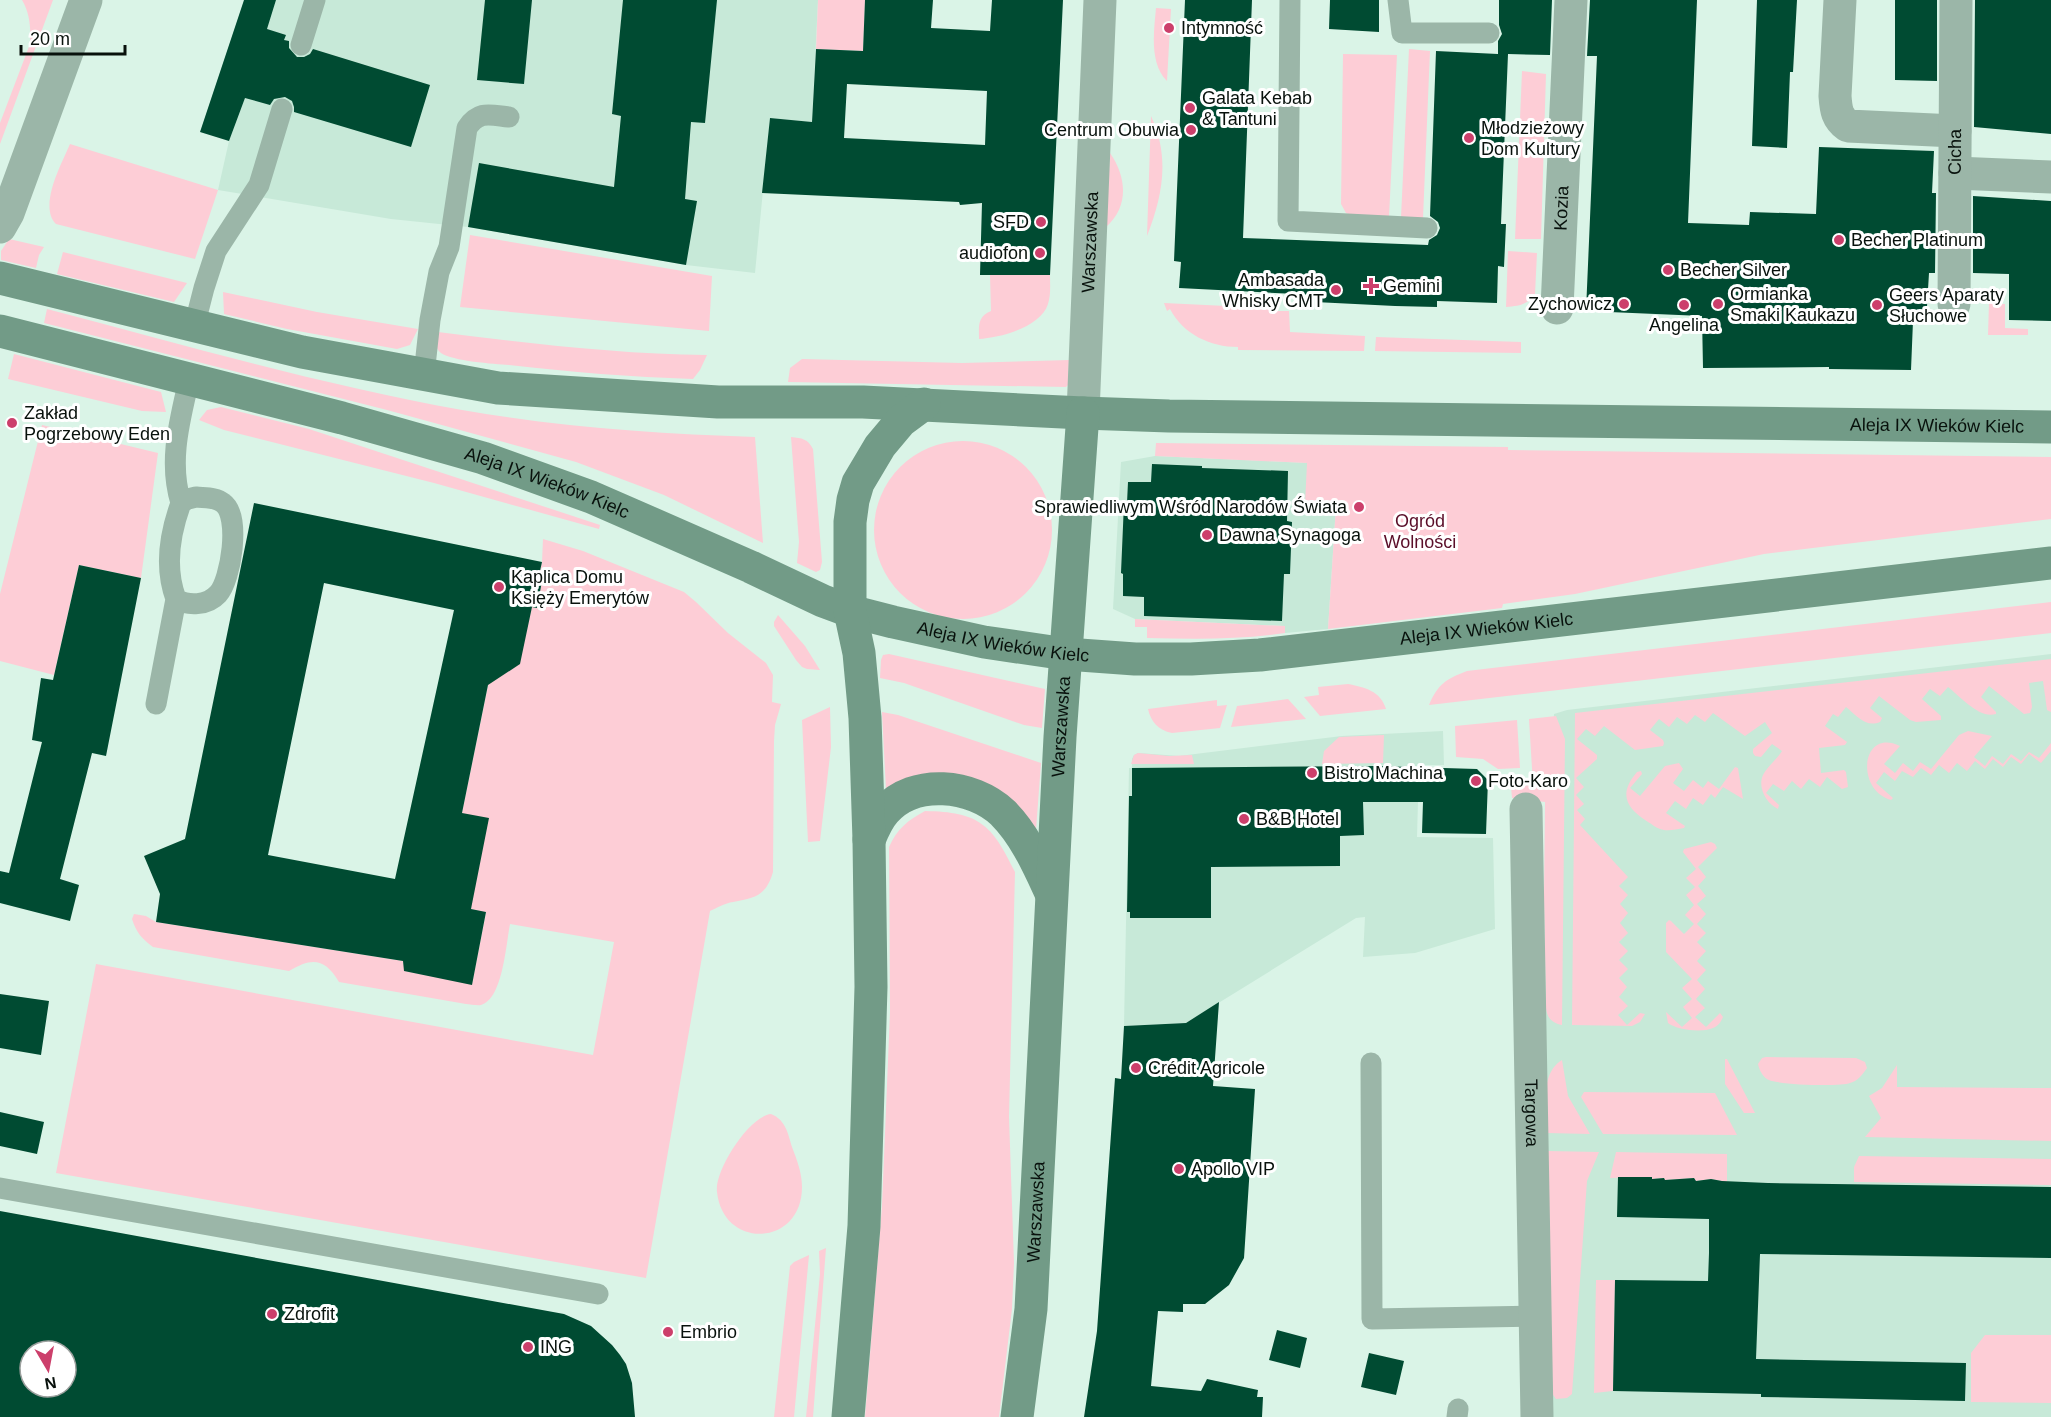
<svg xmlns="http://www.w3.org/2000/svg" width="2051" height="1417" font-family="Arial,sans-serif">
<rect width="100%" height="100%" fill="#daf4e7"/>
<!-- built -->
<path fill="#c7e9d8" d="M276,0H818L812,122L770,118L755,273L686,265L468,227L391,219L218,190L229,141L245,98Z
M1155,456L1308,463L1336,506L1328,629L1285,633V626L1135,619L1113,609L1121,462Z
M2051,654V1417H1532L1554,714L1567,710Z
M1443,731L1444,765H1419L1417,837L1493,838L1495,929L1415,953L1363,957L1365,917L1356,918L1186,1023L1124,1026L1129,768H1132V759L1134,755L1138,753L1179,756L1342,736Z"/>
<!-- green -->
<path fill="#fdcdd6" d="M22,0H53L0,144V123L30,44C31,29 30,13 22,0Z
M818,0H865L863,51L816,49Z
M1156,8L1171,9L1167,81C1149,63 1154,31 1156,8Z
M1409,49L1430,51L1423,218L1401,217Z
M1343,54L1397,55L1389,217L1354,216L1346,213L1341,204Z
M1522,71L1546,74L1541,239H1515Z
M1151,116C1170,157 1163,195 1147,236Z
M70,144L218,190L195,259L56,224C38,206 62,163 70,144Z
M1110,153C1127,177 1129,207 1106,227Z
M470,235L712,276L709,331L460,307Z
M9,239L44,247L39,255L36,268L1,260V251Z
M1508,251L1537,253L1535,294C1527,305 1519,306 1506,307Z
M63,252L187,283L174,302L57,274Z
M990,275H1050C1050,284 1051,295 1048,304C1041,327 1000,338 979,339C979,326 977,317 991,311Z
M223,292L317,312L418,329L410,345L397,349L287,329L224,314Z
M1164,303L1268,308L1270,311H1289L1290,332L1365,336L1364,351L1238,350V347C1210,347 1183,334 1170,309L1167,311Z
M1989,303L2005,304V328L2028,329V335H1988Z
M47,309C184,345 323,385 462,410C559,427 657,434 755,437L763,543L664,495L576,462L387,410L44,323Z
M438,332C527,343 617,354 707,355L700,370L693,379C631,377 570,372 509,365C494,364 452,361 441,353C434,348 437,340 438,332Z
M1376,337L1521,342V353L1375,351Z
M14,354L161,392L166,412L142,411L8,379Z
M802,359L962,363L1069,360L1068,385L1066,387L788,382L790,368Z
M221,407L309,429L600,525L599,529L434,483L224,430L199,420L207,410Z
M42,425L158,453L141,578L79,565L54,675L0,661V594Z
M791,437C802,438 808,439 813,449L822,562L820,570L816,572L797,563L799,542Z
M874 530a89 89 0 1 1 178 0a89 89 0 1 1-178 0Z
M1156,443L1508,447V450L2051,457V519L1764,554L1575,594L1503,604L1502,608L1328,629L1336,506L1305,504L1307,463L1155,456Z
M543,539L583,551L684,592L696,602L728,633L766,663L773,675L772,702L781,704L775,725L774,741L773,872C766,896 755,898 733,902C725,903 717,908 710,911L646,1278L56,1173L96,964L593,1055L614,942L510,924C506,944 503,999 481,1005C477,1006 470,1004 466,1004L339,982C325,958 312,957 289,971L153,947C142,939 136,932 132,919L134,914L146,916L156,922L403,961L405,971L472,984L486,913L471,909L462,813L491,671L532,607L537,608L542,581L538,580L542,562Z
M2051,602V633L1429,705C1438,684 1446,679 1467,671Z
M778,615L805,646L820,670L807,669L802,667L796,660L774,626V622Z
M1135,619L1285,626V633C1239,640 1193,639 1147,638V627H1135Z
M889,654L1045,689L1042,728L1024,725L904,683L880,678L881,660L883,655Z
M2051,659V712L2047,710L2043,681L2029,683L2032,707L2030,713L2024,714L1989,686L1981,697L1996,712V714C1979,719 1961,697 1948,687L1940,696L1930,689L1922,699L1941,716V720L1916,722L1910,720L1879,696L1870,708L1882,718L1880,722C1866,728 1857,716 1846,707L1838,717L1833,714L1825,726L1847,742L1845,745L1819,748L1821,773L1844,770L1846,772L1848,787L1842,789L1827,777L1820,787L1809,779L1801,789L1792,781L1784,791L1773,784L1766,793L1779,805L1778,809C1767,804 1757,788 1763,775C1767,767 1777,759 1782,751L1772,744L1761,757L1755,756L1753,753V749L1772,733L1765,722L1745,736L1713,713L1705,722L1695,715L1687,724L1677,717L1669,727L1659,719L1650,730L1663,740L1664,743L1663,746L1635,750L1604,726L1595,736L1586,729L1577,739L1597,755V759L1576,778L1584,787L1576,795L1584,804L1577,810L1585,819L1580,825L1628,877L1619,886L1628,895L1620,904L1628,913L1620,923L1628,933L1619,942L1628,951L1619,960L1628,969L1619,978L1627,987L1619,997L1628,1006L1618,1015L1627,1025L1640,1013L1645,1014L1640,1022L1632,1026L1572,1025L1575,713Z
M1348,684C1364,687 1381,691 1386,709L1320,716L1304,697L1319,695L1318,687Z
M1288,699L1306,719L1231,727L1237,706Z
M1217,700V706L1227,705L1220,728L1172,733C1158,730 1151,722 1148,709Z
M830,707L831,747L820,841L808,842L802,720Z
M882,712L898,715L1041,763L1036,830L1017,812L886,790Z
M1556,716L1565,739L1562,1025C1552,1023 1547,1018 1546,1008L1544,897L1545,802L1512,798L1511,787L1533,785L1529,719Z
M1517,720L1520,768L1498,769L1483,759L1456,757L1455,726Z
M1968,731L1992,736L1974,757L1985,766L1992,756L2003,764L2011,754L2021,761L2029,752L2039,758L2051,743V751L2041,763L2029,754L2021,764L2011,757L2003,767L1993,759L1985,769L1975,761L1967,771L1957,763L1949,773L1939,765L1931,775L1921,768L1913,777L1902,771L1895,781L1884,772L1876,783L1893,798L1891,800C1855,790 1861,727 1900,746L1884,764L1895,773L1903,763L1913,771L1920,762L1931,769L1959,735Z
M1384,735L1383,763L1322,764L1324,751L1339,737Z
M1138,753L1169,756L1192,755L1194,764H1131L1134,755Z
M1679,763L1683,769L1673,783L1684,791L1693,780L1703,788L1708,781L1719,789L1735,767L1738,768L1743,799L1723,787L1715,798L1711,794L1703,805L1693,798L1686,809L1675,801L1666,813L1685,826L1684,828C1676,829 1668,832 1660,829C1656,828 1652,824 1648,822C1626,808 1618,794 1637,772L1641,771L1642,774L1630,788L1640,796L1665,766Z
M925,811C979,812 992,824 1015,872L1009,1117L1014,1263L1012,1309L999,1417H865L882,1206L890,1012L889,847C897,829 908,820 925,811Z
M1711,842L1715,844L1717,848L1698,867L1706,877L1698,886L1706,896L1697,904L1706,914L1697,924L1706,933L1697,942L1706,951L1697,961L1706,970L1697,980L1705,989L1696,999L1705,1008L1695,1017L1706,1027L1720,1013L1723,1017C1721,1022 1718,1026 1713,1028C1702,1033 1677,1030 1668,1023L1666,1012L1682,1027L1692,1018L1683,1007L1692,999L1682,988L1692,979L1666,952V923L1669,920L1671,921L1684,934L1694,924L1685,915L1694,905L1686,895L1695,887L1686,878L1696,869L1683,852L1684,849Z
M1766,1057L1856,1058L1865,1062L1867,1068C1863,1074 1858,1081 1850,1083C1841,1087 1775,1085 1767,1079C1762,1076 1759,1069 1758,1064L1762,1058Z
M1725,1059H1727L1755,1113H1744L1725,1084Z
M1562,1060L1568,1096L1590,1134L1546,1133C1547,1109 1539,1074 1562,1060Z
M1897,1065V1087L2051,1088V1141L1865,1137L1881,1118L1869,1096L1882,1088Z
M1584,1092L1715,1093L1737,1135L1603,1134L1581,1097Z
M771,1114C786,1120 788,1134 792,1147C797,1160 802,1173 802,1187C802,1247 723,1250 717,1192C714,1171 749,1116 771,1114Z
M1548,1151L1599,1152L1587,1181L1572,1394L1567,1398L1556,1399L1551,1392Z
M1616,1152L1727,1154V1182L1711,1179L1696,1181L1694,1178L1665,1180L1664,1178L1652,1179V1177L1637,1179L1636,1177L1610,1178Z
M1859,1156L2051,1159V1185L1854,1182V1167Z
M826,1248L813,1417H806L820,1274L819,1251Z
M809,1255L794,1417H774L790,1266L794,1262Z
M1596,1280H1615L1613,1391L1594,1393Z
M1985,1335H2051V1403L1971,1402V1353Z"/>
<!-- building -->
<path fill="#004b32" fill-rule="evenodd" d="M244,0H276L267,29L286,35L284,40L289,41V48L297,57H304L310,54L313,49L430,85L411,147L294,112V107L292,101L285,97L274,99L270,105L245,98L229,141L200,132Z
M485,0H532L524,84L477,80Z
M623,0H717L705,123L691,122L685,199L697,201L686,265L468,227L479,163L614,187L621,116L612,114Z
M865,0H933L931,28L990,31L992,0H1063L1050,275H980L982,203L960,205L959,202L762,193L770,118L812,122L816,49L863,51ZM847,84L987,91L985,145L844,138Z
M1185,0H1252L1243,238L1428,245L1429,240L1437,235L1440,228L1438,222L1430,216L1436,51L1498,54V41L1502,34L1499,25V0H1552L1550,55L1508,54L1501,224H1506L1504,267L1498,266L1497,303L1437,301V307L1395,306L1315,302L1316,295L1179,288L1181,262L1174,261Z
M1330,0H1379V32L1329,29Z
M1590,0H1697L1688,223L1749,225L1750,212L1816,214L1819,147L1934,151L1932,193H1936L1935,273H1929L1926,323L1913,321L1911,370L1829,369V367L1703,368L1702,316L1586,311L1597,56H1587Z
M1757,0H1797L1793,72H1790L1787,148L1752,146Z
M1895,0H1937V81L1895,80Z
M1975,0H2051V134L1974,127Z
M1973,196L2051,201V321L2009,320V274L1973,273Z
M1152,464L1202,466V468L1288,471L1287,521L1292,522L1290,574H1284L1282,621L1144,616V597L1123,596V574L1121,573L1124,503H1127L1128,482H1151Z
M254,503L542,562L538,580L542,581L537,608L532,607L520,664L488,685L462,813L489,818L471,909L486,912L472,985L404,971L403,961L156,922L160,894L144,856L185,839ZM324,583L454,610L395,879L268,855Z
M79,565L141,578L106,756L92,753L60,879L79,885L70,921L0,903V871L9,873L42,742L32,740L41,678L53,680Z
M1377,766L1477,769L1488,780L1486,834L1422,833L1423,802H1363L1364,835L1340,836V866L1211,867V918H1130V912H1127L1129,796H1132V768Z
M0,994L49,1001L41,1055L0,1048Z
M1219,1002L1213,1086L1255,1089L1244,1258L1229,1285L1205,1304H1183V1312L1158,1311L1151,1386L1201,1391L1207,1379L1258,1390L1257,1397H1263L1262,1417H1084L1097,1331L1115,1078L1121,1079L1124,1026L1186,1023Z
M0,1112L44,1122L37,1154L0,1146Z
M1618,1177H1652V1179L1664,1178L1665,1180L1694,1178L1696,1181L1711,1179L1722,1181L1768,1183L2051,1187V1258L1760,1254L1756,1359L1966,1363L1965,1401L1761,1397V1394L1613,1391L1615,1280L1708,1281L1709,1253V1219L1617,1217Z
M0,1211L564,1314L591,1326L612,1345L620,1355L626,1364L632,1383L635,1417H0ZM30,1351H66V1387H30Z
M1277,1330L1307,1338L1300,1368L1269,1360Z
M1369,1353L1404,1361L1396,1395L1361,1387Z"/>
<g fill="none" stroke-linecap="round" stroke-linejoin="round">
<!-- service -->
<path stroke="#9bb6a8" stroke-width="21" d="M1290,0L1288,221L1427,228
M1398,0L1402,33H1489
M301,45L315,0
M194,327L204,288L216,251L259,185L282,109
M424,375L430,320L439,272L449,247L467,128C479,110 490,115 509,117
M196,497C205,498 216,497 223,503C241,516 231,580 218,594C207,606 188,606 176,599C164,567 170,533 181,503L188,499Z
M181,503C168,461 180,420 189,380
M156,704L176,599
M1371,1063L1372,1319L1535,1316
M0,1188L598,1294
M1457,1417L1458,1409"/>
<!-- minor -->
<g stroke="#9bb6a8" stroke-width="33">
<path d="M1840,0L1835,96C1836,110 1837,118 1848,126L1955,131"/>
<path d="M1955,173L2051,177"/>
<path d="M0,227L8,213L86,0"/>
<path id="s1" d="M1954,304L1956,0"/>
<path id="s2" d="M1557,308L1571,0"/>
<path id="s3" d="M1083,413L1100,0"/>
<path id="s4" d="M1526,809L1537,1417"/>
</g>
<!-- secondary -->
<g stroke="#729b87" stroke-width="33">
<path id="s5" d="M0,278L302,352L498,388L718,402H863L1083,413L1169,416L2051,427"/>
<path id="s6" d="M0,331L342,418L483,458L591,497L751,567L823,601L850,611L893,622L984,642L1066,654L1135,659H1191L1260,655L2051,563"/>
<path d="M869,840C873,830 877,820 885,811C914,778 972,784 1003,813C1025,835 1038,865 1051,893"/>
<path d="M848,1417L864,1226L871,987L869,840L865,718L859,653L850,611V522L853,500L858,483L880,446L901,421L924,404"/>
<path id="s7" d="M1017,1417L1031,1309L1060,737L1083,413"/>
</g>
</g>
<!-- markers -->
<g fill="#cc3f6b" stroke="#fff" stroke-width="2">
<circle cx="1169" cy="28" r="6"/>
<circle cx="1190" cy="108" r="6"/>
<circle cx="1191" cy="130" r="6"/>
<circle cx="1469" cy="138" r="6"/>
<circle cx="1041" cy="222" r="6"/>
<circle cx="1839" cy="240" r="6"/>
<circle cx="1040" cy="253" r="6"/>
<circle cx="1668" cy="270" r="6"/>
<path d="M1368 277h6v6h6v6h-6v6h-6v-6h-6v-6h6z"/>
<circle cx="1336" cy="290" r="6"/>
<circle cx="1624" cy="304" r="6"/>
<circle cx="1718" cy="304" r="6"/>
<circle cx="1684" cy="305" r="6"/>
<circle cx="1877" cy="305" r="6"/>
<circle cx="12" cy="423" r="6"/>
<circle cx="1359" cy="507" r="6"/>
<circle cx="1207" cy="535" r="6"/>
<circle cx="499" cy="587" r="6"/>
<circle cx="1312" cy="773" r="6"/>
<circle cx="1476" cy="781" r="6"/>
<circle cx="1244" cy="819" r="6"/>
<circle cx="1136" cy="1068" r="6"/>
<circle cx="1179" cy="1169" r="6"/>
<circle cx="272" cy="1314" r="6"/>
<circle cx="668" cy="1332" r="6"/>
<circle cx="528" cy="1347" r="6"/>
</g>
<g text-anchor="middle" stroke-width="6" stroke-linejoin="round" paint-order="stroke">
<!-- poi labels -->
<g font-size="18" fill="#08110c" stroke="#fff" text-anchor="start">
<text x="1181" y="34">Intymność</text>
<text x="1202" y="104">Galata Kebab<tspan x="1202" dy="21">&amp; Tantuni</tspan></text>
<text x="1481" y="134">Młodzieżowy<tspan x="1481" dy="21">Dom Kultury</tspan></text>
<text x="1179" y="136" text-anchor="end">Centrum Obuwia</text>
<text x="1029" y="228" text-anchor="end">SFD</text>
<text x="1851" y="246">Becher Platinum</text>
<text x="1028" y="259" text-anchor="end">audiofon</text>
<text x="1680" y="276">Becher Silver</text>
<text x="1324" y="286" text-anchor="end">Ambasada<tspan x="1324" dy="21">Whisky CMT</tspan></text>
<text x="1383" y="292">Gemini</text>
<text x="1730" y="300">Ormianka<tspan x="1730" dy="21">Smaki Kaukazu</tspan></text>
<text x="1889" y="301">Geers Aparaty<tspan x="1889" dy="21">Słuchowe</tspan></text>
<text x="1612" y="310" text-anchor="end">Zychowicz</text>
<text x="1684" y="331" text-anchor="middle">Angelina</text>
<text x="24" y="419">Zakład<tspan x="24" dy="21">Pogrzebowy Eden</tspan></text>
<text x="1347" y="513" text-anchor="end">Sprawiedliwym Wśród Narodów Świata</text>
<text x="1219" y="541">Dawna Synagoga</text>
<text x="511" y="583">Kaplica Domu<tspan x="511" dy="21">Księży Emerytów</tspan></text>
<text x="1324" y="779">Bistro Machina</text>
<text x="1488" y="787">Foto-Karo</text>
<text x="1256" y="825">B&amp;B Hotel</text>
<text x="1148" y="1074">Crédit Agricole</text>
<text x="1191" y="1175">Apollo VIP</text>
<text x="284" y="1320">Zdrofit</text>
<text x="680" y="1338">Embrio</text>
<text x="540" y="1353">ING</text>
</g>
<!-- street labels -->
<g font-size="18" fill="#08110c" stroke="#fff">
<text dy="6" stroke="none"><textPath href="#s1" startOffset="152">Cicha</textPath></text>
<text dy="6" stroke="none"><textPath href="#s2" startOffset="100">Kozia</textPath></text>
<text dy="6" stroke="none"><textPath href="#s3" startOffset="171">Warszawska</textPath></text>
<text dy="6" stroke="none"><textPath href="#s5" startOffset="1950">Aleja IX Wieków Kielc</textPath></text>
<text dy="6" stroke="none"><textPath href="#s6" startOffset="568">Aleja IX Wieków Kielc</textPath></text>
<text dy="6" stroke="none"><textPath href="#s6" startOffset="1540">Aleja IX Wieków Kielc</textPath></text>
<text dy="6" stroke="none"><textPath href="#s6" startOffset="1054">Aleja IX Wieków Kielc</textPath></text>
<text dy="6" stroke="none"><textPath href="#s7" startOffset="692">Warszawska</textPath></text>
<text dy="6" stroke="none"><textPath href="#s4" startOffset="304">Targowa</textPath></text>
<text dy="6" stroke="none"><textPath href="#s7" startOffset="206">Warszawska</textPath></text>
</g>
<!-- park labels -->
<g font-size="18" fill="#5a0e29" stroke="#fff">
<text x="1420" y="527">Ogród<tspan x="1420" dy="21">Wolności</tspan></text>
</g>
</g>
<!-- north arrow -->
<g transform="translate(48 1369) rotate(170)"><circle r="28" fill="#ffffff" stroke="#9ca09e" stroke-width="1.5"/>
<path d="M0-4.5L10 22L0 15L-10 22Z" fill="#cc3f6b"/>
<text y="-9" font-size="16" font-weight="bold" text-anchor="middle" fill="#08110c">N</text>
</g>
<!-- scale -->
<path d="M21 45v9h104v-9" fill="none" stroke="#08110c" stroke-width="3"/>
<text x="30" y="45" font-size="18" fill="#08110c" stroke="#ffffff" stroke-width="4.5" paint-order="stroke">20 m</text>
</svg>
